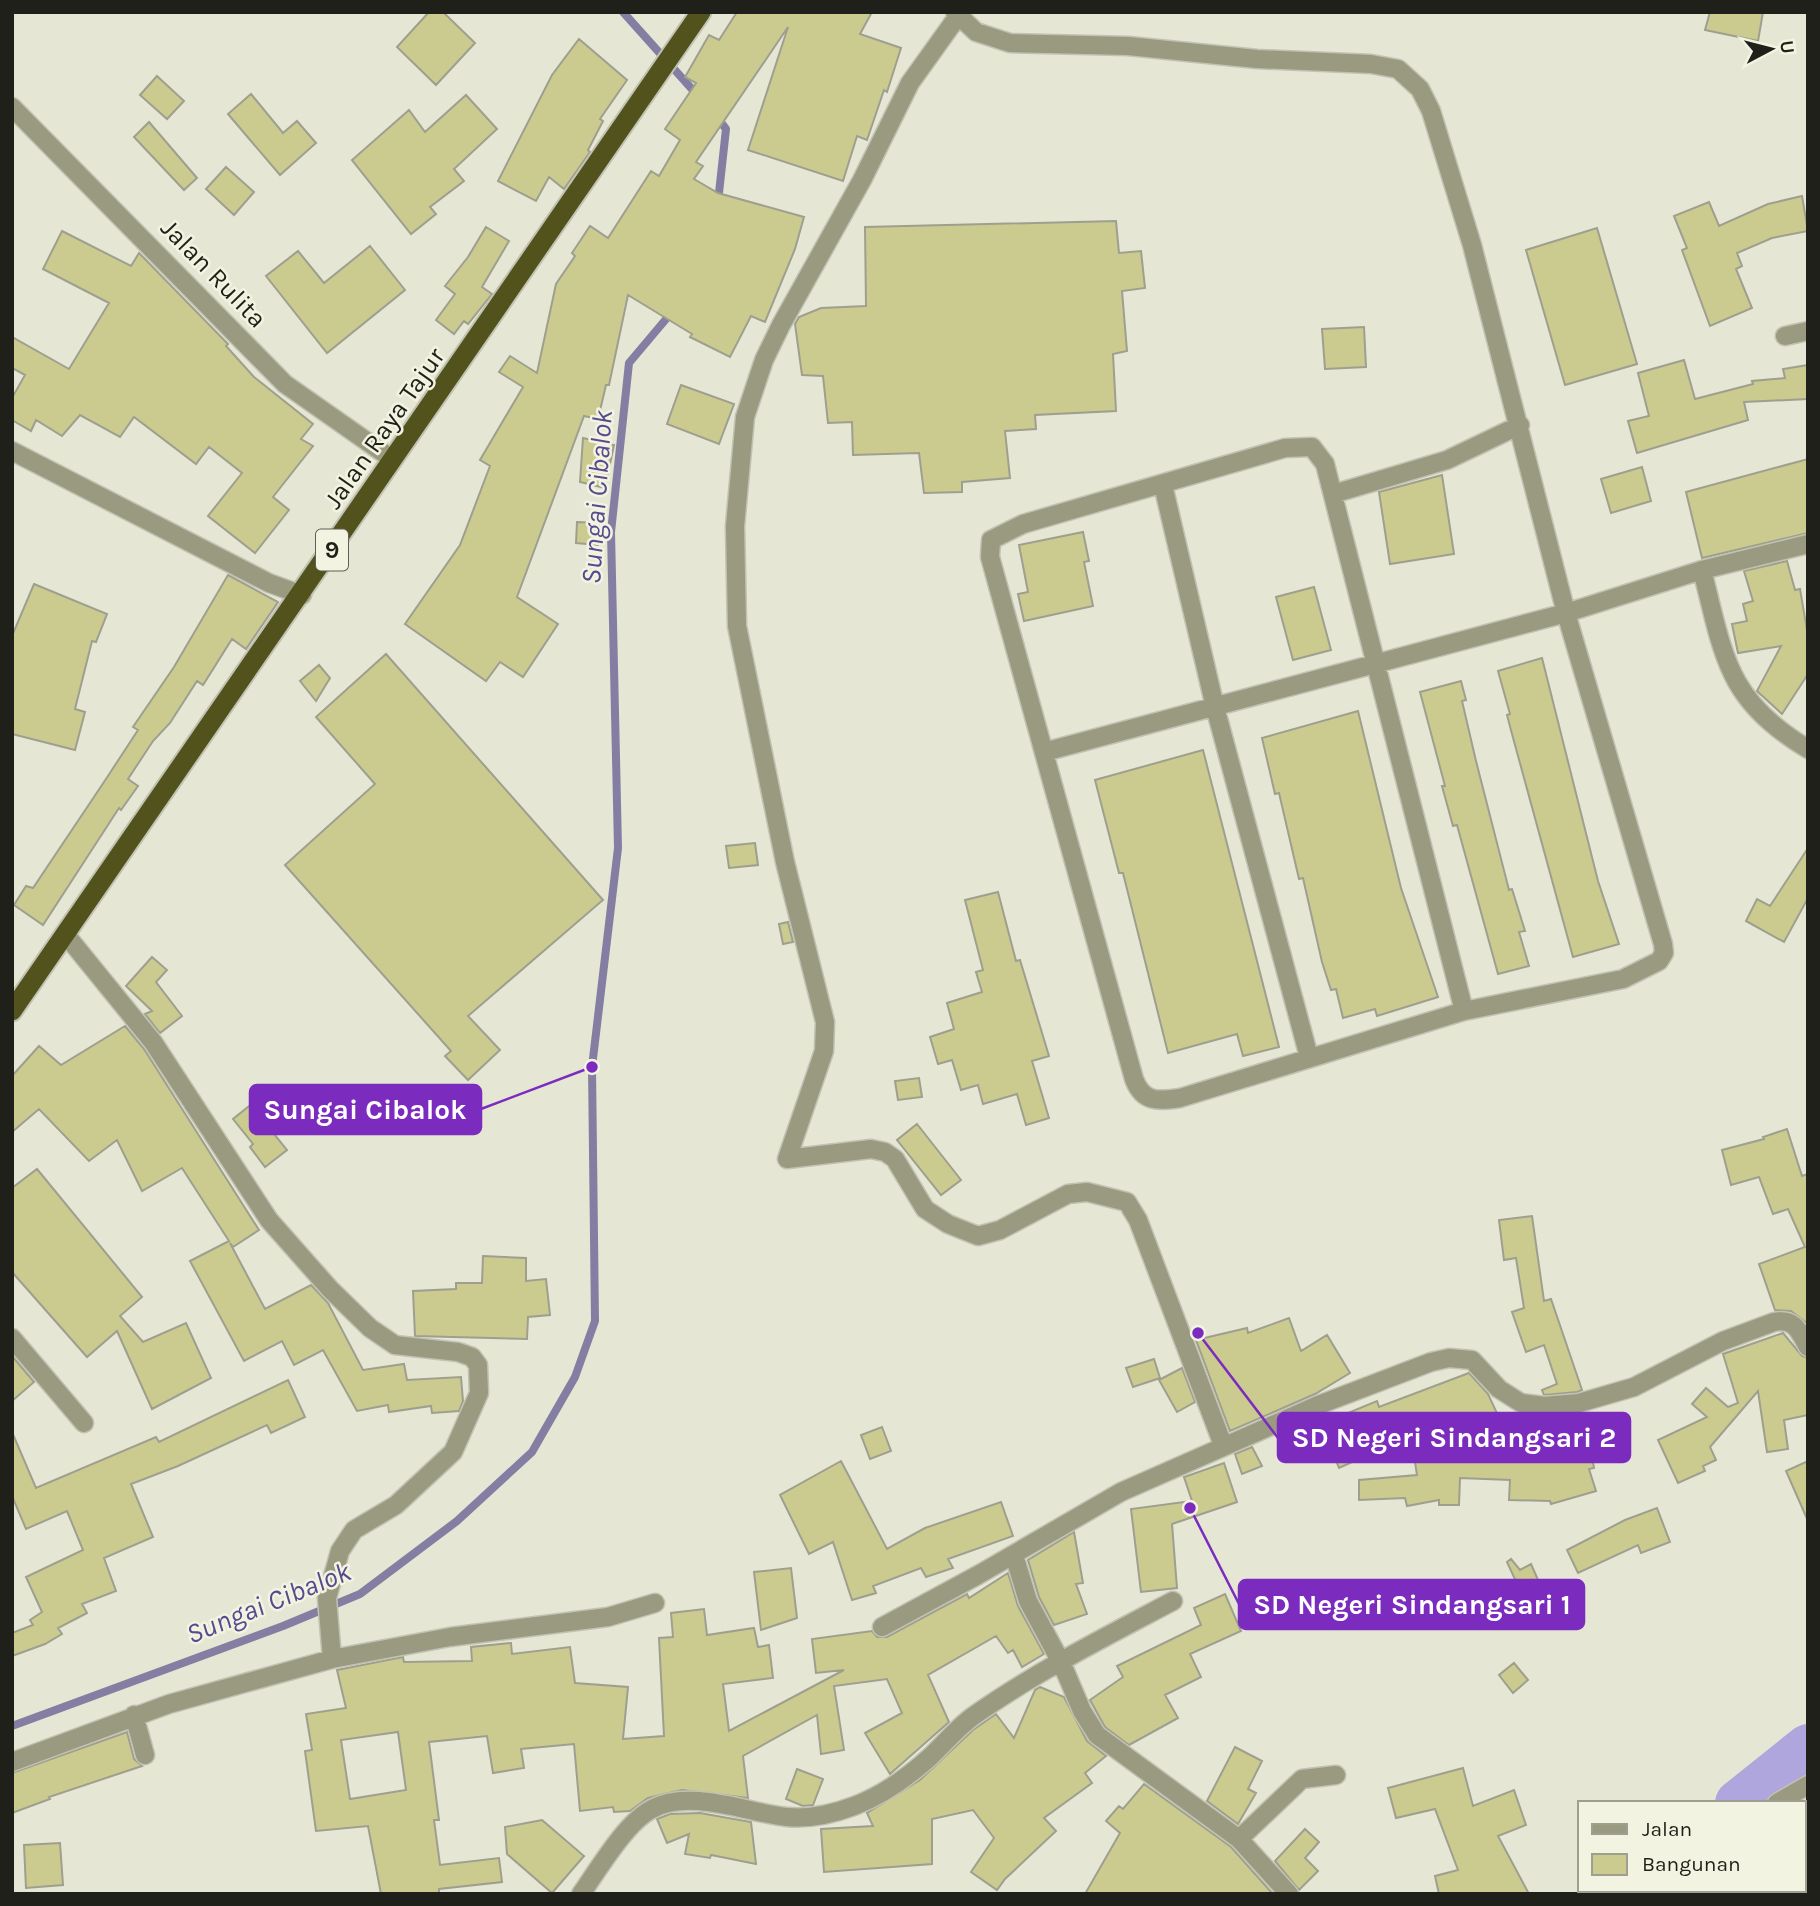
<svg xmlns="http://www.w3.org/2000/svg" width="1820" height="1906" font-family="Karla,sans-serif">
<rect width="100%" height="100%" fill="#e5e6d4"/>
<g fill="none" stroke-linecap="round" stroke-linejoin="round">
<!-- stream -->
<path stroke="#837ea2" stroke-width="8" d="M623,12L699,97
M717,117L726,129L718,202
M12,1726L283,1626L360,1594L457,1521L532,1452L575,1377L595,1321L592,1067L618,848L611,532L629,363L672,312"/>
<!-- river -->
<path stroke="#aea6dc" stroke-width="46" d="M1738,1803L1808,1747
M1633,1894L1636,1890"/>
</g>
<!-- building -->
<path fill="#cbcb90" stroke="#9f9f8f" stroke-width="2" fill-rule="evenodd" d="M429,12H443L475,43L436,85L397,47Z
M737,12H872L860,34L901,48L887,92L884,90L867,140L857,136L843,181L748,150L788,27L696,162L703,166L694,179L718,193L804,217L795,249L765,322L751,316L730,357L690,337L692,334L628,295L609,385H606L598,419L584,416L517,597L558,624L523,677L500,662L486,681L405,624L460,545L490,466L480,460L523,387L499,372L510,356L537,373L556,284L575,256L572,253L590,226L608,238L651,171L659,176L680,140L665,129L696,83L685,77L709,35L719,40Z
M1710,12H1763L1758,41L1705,30Z
M579,39L627,80L600,119L603,121L588,150L590,152L564,189L549,177L536,201L498,181L552,75Z
M157,76L184,101L167,119L140,95Z
M251,94L283,133L297,121L316,143L280,175L228,114Z
M466,95L497,129L454,169L464,181L430,207L436,214L411,234L352,160L409,110L425,132Z
M149,122L197,178L184,190L134,137Z
M226,167L254,192L234,215L206,189Z
M1802,196L1808,231L1772,238L1737,253L1742,266L1736,269L1752,308L1710,326L1682,250L1687,248L1674,216L1709,202L1719,226L1768,204Z
M1116,221L1119,253L1141,251L1145,288L1122,291L1127,351L1113,354L1116,411L1035,415L1036,429L1005,431L1010,478L962,482V492L924,493L919,453L853,455L852,422L828,423L823,376L802,375L795,324L799,317L821,308L866,306L865,227Z
M486,227L509,241L482,287L492,294L468,324L464,321L454,334L436,320L455,294L445,286L468,257Z
M1597,228L1637,364L1565,385L1526,250Z
M62,231L131,266L139,253L228,344L226,346L254,377L313,424L301,439L313,446L273,497L289,510L255,553L208,516L242,473L209,447L196,464L134,417L120,437L80,415L62,436L36,420L31,431L12,420V398L25,375L12,368V337L69,369L109,303L43,269Z
M370,246L405,290L327,353L266,276L298,251L324,283Z
M1364,327L1366,367L1325,369L1322,329Z
M1684,360L1695,399L1753,384L1752,381L1785,378L1783,369L1808,365V399L1744,402L1748,420L1637,453L1628,421L1649,416L1638,373Z
M681,385L734,404L719,444L667,424Z
M583,438L614,445L605,488L580,482Z
M1808,459V533L1702,558L1686,492Z
M1642,467L1651,501L1611,513L1601,479Z
M1442,475L1454,554L1390,564L1379,492Z
M577,522L599,523L598,545L576,543Z
M1083,532L1089,561L1084,562L1093,606L1024,621L1018,594L1028,592L1019,545Z
M1787,561L1795,590L1800,589L1808,636V674L1782,714L1757,691L1781,646L1738,653L1732,624L1747,621L1743,604L1753,601L1744,571Z
M228,575L278,602L246,649L232,639L203,685L197,681L170,723L153,741L128,779L138,786L121,810L119,808L43,925L14,905L26,886L33,888L106,779L138,730L133,727L174,667Z
M34,584L107,614L96,642L92,641L75,709L85,712L75,750L12,734V636Z
M1314,587L1331,650L1293,660L1276,597Z
M386,654L603,900L468,1016L500,1050L468,1080L445,1056L451,1051L285,865L375,784L316,717Z
M1542,658L1598,881L1619,944L1573,957L1512,734L1507,715L1510,714L1498,671Z
M319,665L330,678L316,701L300,681Z
M1461,681L1466,700L1462,701L1476,761L1509,890L1512,889L1525,931L1519,932L1529,966L1498,974L1457,825L1453,826L1442,786H1445L1420,692Z
M1358,711L1401,888L1438,997L1377,1016L1375,1009L1343,1018L1336,989L1331,990L1322,962L1303,878L1299,879L1279,793L1275,794L1262,738Z
M1203,750L1279,1047L1243,1056L1237,1034L1168,1053L1123,873H1119L1095,780Z
M755,843L758,865L729,868L726,846Z
M1808,848V898L1784,942L1746,921L1757,899L1770,906Z
M998,892L1016,961L1020,960L1049,1056L1032,1061L1049,1118L1026,1125L1017,1094L983,1104L978,1085L961,1090L952,1060L938,1064L930,1037L954,1029L947,1003L982,992L976,972L983,970L965,900Z
M788,922L793,942L783,944L779,924Z
M152,957L167,970L156,982L182,1016L160,1033L145,1014L152,1011L126,986Z
M125,1026L144,1049L259,1230L233,1247L230,1243L265,1309L311,1285L328,1303L363,1370L404,1364L407,1380L461,1377L463,1401L459,1411L432,1413L431,1406L389,1412L388,1405L357,1411L323,1350L294,1365L282,1341L244,1361L190,1261L229,1241L182,1168L142,1191L117,1140L89,1161L39,1109L12,1132V1076L39,1046L61,1065Z
M919,1078L922,1097L898,1100L895,1081Z
M269,1090L292,1119L274,1134L287,1150L265,1167L250,1147L253,1144L233,1119Z
M917,1124L961,1180L941,1195L897,1140Z
M1787,1129L1802,1176L1808,1174V1324L1791,1311L1775,1310L1759,1264L1805,1247L1788,1209L1773,1214L1759,1177L1731,1185L1722,1150L1764,1139L1763,1137Z
M37,1169L142,1297L120,1316L143,1342L186,1323L211,1378L152,1409L117,1331L87,1357L12,1272V1188Z
M1532,1216L1544,1301L1551,1299L1582,1390L1577,1392L1544,1395L1542,1390L1557,1384L1544,1345L1526,1352L1512,1312L1524,1308L1516,1258L1504,1260L1499,1220Z
M483,1256L526,1258V1281L546,1279L550,1315L528,1317L527,1339L415,1336L413,1291L456,1289V1283H482Z
M1289,1318L1301,1351L1327,1335L1350,1373L1315,1394L1230,1431L1196,1340L1247,1328L1248,1333Z
M1783,1333L1802,1356L1808,1358V1415L1784,1420L1788,1449L1767,1452L1758,1391L1710,1447L1716,1460L1703,1466L1705,1471L1678,1483L1658,1440L1707,1417L1692,1404L1706,1388L1728,1407L1738,1403L1723,1354Z
M12,1356L34,1382L12,1401Z
M1154,1359L1160,1378L1133,1387L1126,1368Z
M1182,1368L1195,1402L1177,1412L1159,1380Z
M1469,1373L1488,1394L1502,1424L1528,1415L1545,1417L1584,1413L1594,1468L1589,1469L1596,1491L1551,1504L1550,1501L1509,1500L1510,1480L1460,1478L1459,1505H1439V1500L1407,1506L1405,1498L1359,1500V1480L1417,1475L1409,1423L1352,1447L1357,1460L1339,1468L1321,1424L1377,1401L1379,1407Z
M288,1380L305,1417L271,1433L267,1425L178,1466L131,1484L153,1537L104,1558L116,1591L82,1604L87,1613L58,1628L62,1634L45,1644L12,1656V1633L33,1625L30,1620L42,1612L26,1577L83,1550L67,1511L26,1529L12,1496V1432L36,1488L156,1437L159,1442Z
M882,1427L891,1451L870,1459L861,1435Z
M1252,1447L1262,1466L1242,1474L1235,1454Z
M841,1461L887,1549L925,1528L1001,1502L1013,1536L948,1559L953,1568L926,1577L921,1568L873,1586L876,1593L852,1600L833,1542L809,1554L780,1495Z
M1808,1461V1521L1786,1471Z
M1224,1463L1237,1502L1172,1524L1177,1588L1141,1592L1131,1509L1192,1501L1184,1477Z
M1657,1508L1670,1542L1641,1553L1638,1545L1578,1573L1567,1550L1625,1520Z
M1074,1532L1083,1583L1076,1584L1087,1614L1054,1625L1039,1597L1028,1560Z
M1511,1559L1520,1570L1531,1564L1542,1589L1539,1590L1555,1607L1539,1622L1525,1607L1527,1605L1507,1562Z
M791,1568L797,1618L761,1630L754,1572Z
M1008,1573L1018,1606L1044,1654L1022,1667L1013,1650L1008,1653L996,1636L928,1675L949,1722L890,1774L865,1733L902,1713L887,1679L834,1686L844,1750L821,1754L817,1715L743,1756L748,1798L682,1790L648,1798L630,1811L614,1812L613,1807L580,1811L574,1744L521,1749L524,1768L493,1773L487,1736L429,1742L439,1820H434L440,1865L499,1858L502,1882L439,1889V1894H381L368,1826L316,1831L305,1751L312,1750L306,1714L346,1708L337,1670L403,1657L404,1662L472,1661L471,1647L511,1643L512,1654L570,1647L575,1683L628,1687L623,1739L664,1736L659,1638L673,1637L671,1613L704,1609L707,1635L754,1628L758,1647L769,1645L773,1678L723,1684L729,1731L844,1670L816,1673L812,1639L872,1631L877,1637H887L967,1594L969,1598ZM398,1732L406,1790L350,1799L341,1740Z
M1225,1594L1241,1631L1190,1654L1201,1677L1165,1695L1178,1718L1129,1745L1105,1727L1090,1700L1123,1677L1117,1666L1201,1625L1194,1608Z
M1514,1663L1528,1680L1513,1693L1499,1675Z
M1040,1687L1064,1697L1087,1741L1106,1756L1085,1773L1092,1783L1044,1818L1056,1831L1005,1879L997,1890L971,1872L994,1838L973,1810L932,1819V1864L824,1872L821,1829L873,1826L867,1813L920,1780L973,1730L996,1714L1014,1738L1035,1690Z
M127,1732L134,1759L142,1766L49,1797L50,1799L12,1813V1773Z
M1235,1747L1262,1761L1248,1789L1256,1793L1238,1824L1207,1801Z
M1463,1768L1473,1806L1514,1790L1526,1825L1498,1836L1529,1894H1439L1435,1876L1458,1870L1435,1809L1396,1818L1388,1788Z
M797,1769L823,1779L813,1805L803,1806L786,1799Z
M1144,1784L1231,1847L1273,1894H1085L1120,1833L1106,1821L1119,1806L1123,1809Z
M700,1813L751,1822L756,1864L711,1855L710,1858L685,1854L689,1834L667,1843L657,1819L670,1814Z
M542,1820L584,1856L552,1893L507,1854L505,1827Z
M1305,1829L1319,1842L1305,1858L1318,1871L1299,1890L1275,1861Z
M60,1843L63,1885L26,1888L24,1845Z"/>
<g fill="none" stroke-linecap="round" stroke-linejoin="round">
<!-- minor casing -->
<g stroke="#c1c2b2" stroke-width="21">
<path id="minor" d="M955,12L976,32L1010,43L1128,46L1257,59L1371,64L1398,69L1420,89L1431,111L1472,245L1566,613L1663,944L1664,953L1659,961L1623,979L1464,1011L1180,1098C1158,1101 1143,1103 1134,1079L990,557L991,540L1023,524L1285,448L1312,447L1325,464L1464,1011
M958,16L910,83L862,180L781,325L764,360L745,417L735,526L737,626L785,862L825,1022L824,1051L787,1159L871,1149L885,1152L895,1159L925,1209L948,1224L978,1236L1000,1230L1068,1194L1087,1192L1127,1202L1138,1220L1223,1445
M12,107L285,384L392,459
M1785,336L1808,331
M12,451L269,583L302,595
M1163,485L1215,707L1309,1057
M1333,494L1447,460L1520,425
M1702,570C1724,656 1726,700 1808,749
M1044,752L1566,613L1702,570L1808,544
M66,935L153,1042L269,1220L330,1289L370,1328L395,1345L458,1352L472,1357L478,1365L479,1393L453,1452L396,1505L354,1530L340,1551L327,1598L332,1659
M12,1338L84,1423
M1014,1555L1028,1601L1062,1664L1082,1711L1097,1735L1239,1839L1289,1894
M882,1627L978,1575L1121,1492L1316,1406L1431,1362L1449,1358L1472,1360L1499,1389L1521,1403L1544,1406L1579,1403L1634,1387L1723,1341L1774,1322C1795,1318 1799,1331 1808,1347
M134,1715L145,1755
M12,1762L169,1704L332,1659L450,1637L608,1617L655,1603
M1777,1803L1808,1785
M1239,1839L1302,1779L1336,1775
M581,1894C598,1870 626,1822 652,1809C690,1788 748,1813 787,1817C809,1819 833,1814 854,1806C881,1796 909,1776 930,1757C944,1744 956,1729 972,1717C1032,1674 1107,1636 1173,1601
M1677,1894L1681,1890"/>
</g>
<!-- trunk casing -->
<g stroke="#c1c2b2" stroke-width="23">
<path id="trunk" d="M12,1011L701,12"/>
</g>
<!-- minor -->
<use href="#minor" stroke="#9a9a81" stroke-width="18"/>
<!-- trunk -->
<use href="#trunk" stroke="#52521c" stroke-width="19"/>
</g>
<g text-anchor="middle" stroke-width="5" stroke-linejoin="round" paint-order="stroke">
<!-- shield labels -->
<rect fill="#f3f3e1" stroke="#5f5f55" stroke-width="2" x="316" y="529.5" width="32" height="41" rx="5"/>
<g font-size="24" font-weight="bold" fill="#1f2019">
<text x="332" y="558">9</text>
</g>
<!-- street labels -->
<g font-size="26" fill="#1f2019" stroke="#f3f3e1">
<text transform="translate(214 273) rotate(46)" y="9">Jalan Rulita</text>
<text transform="translate(384 428) rotate(-55)" y="9">Jalan Raya Tajur</text>
</g>
<!-- water labels -->
<g font-size="28" font-style="italic" fill="#584a8e" stroke="#f3f3e1">
<text transform="translate(596 497) rotate(-86)" y="10">Sungai Cibalok</text>
<text transform="translate(268 1602) rotate(-22)" y="10">Sungai Cibalok</text>
</g>
</g>
<!-- callouts -->
<path fill="none" stroke="#7b2cbf" stroke-width="2.5" d="M592 1067L481 1109M1198 1333L1278 1438M1190 1508L1239 1604"/>
<g fill="#7b2cbf" stroke="#f3f3e1" stroke-width="2.5">
<circle cx="592" cy="1067" r="7"/>
<circle cx="1198" cy="1333" r="7"/>
<circle cx="1190" cy="1508" r="7"/>
</g>
<g fill="#7b2cbf" stroke="#7b2cbf" stroke-width="2.5">
<rect x="250" y="1085" width="231" height="49" rx="7"/>
<rect x="1278" y="1413" width="352" height="49" rx="7"/>
<rect x="1239" y="1580" width="345" height="49" rx="7"/>
</g>
<g font-size="28" text-anchor="middle" font-weight="bold" fill="#fff">
<text x="365" y="1119">Sungai Cibalok</text>
<text x="1454" y="1447">SD Negeri Sindangsari 2</text>
<text x="1412" y="1614">SD Negeri Sindangsari 1</text>
</g>
<!-- border -->
<rect width="1820" height="1906" fill="none" stroke="#1f2019" stroke-width="28"/>
<!-- legend -->
<rect x="1578" y="1801" width="228" height="91" fill="#f3f3e1" stroke="#9e9f91" stroke-width="2"/>
<rect x="1592" y="1824" width="35" height="10" fill="#9a9a81" stroke="#9e9f91" stroke-width="2"/>
<text x="1642" y="1836" font-size="21" fill="#1f2019">Jalan</text>
<rect x="1592" y="1854" width="35" height="21" fill="#cbcb90" stroke="#9e9f91" stroke-width="2"/>
<text x="1642" y="1871" font-size="21" fill="#1f2019">Bangunan</text>
<!-- north arrow -->
<g transform="translate(1771 49) rotate(83)" stroke="#f3f3e1" stroke-width="5" paint-order="stroke">
<path d="M0-5L12 26L0 18L-12 26Z" fill="#1f2019"/>
<text y="-10" font-size="19" font-weight="bold" text-anchor="middle" fill="#1f2019">U</text>
</g>
</svg>
